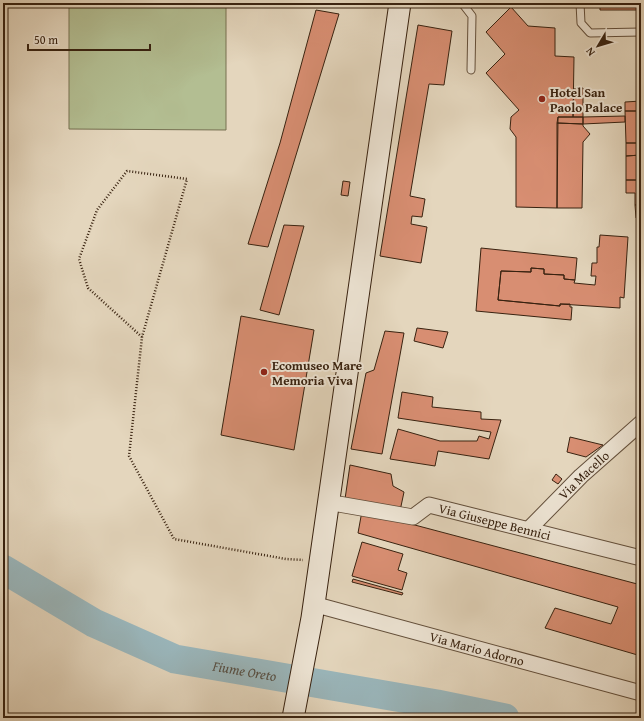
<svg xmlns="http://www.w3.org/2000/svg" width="644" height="721" font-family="'Gentium Book Plus',serif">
<rect width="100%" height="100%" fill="#e4d6bd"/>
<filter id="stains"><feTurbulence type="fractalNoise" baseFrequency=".005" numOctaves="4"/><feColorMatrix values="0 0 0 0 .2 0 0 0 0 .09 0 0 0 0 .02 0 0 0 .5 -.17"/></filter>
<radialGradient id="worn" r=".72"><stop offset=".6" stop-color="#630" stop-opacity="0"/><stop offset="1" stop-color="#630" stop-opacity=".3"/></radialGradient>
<!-- green -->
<path fill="#b3be92" stroke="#767051" d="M69,3H226V130L69,129Z"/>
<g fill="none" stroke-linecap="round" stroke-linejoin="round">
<!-- river -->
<path stroke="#9ab6bb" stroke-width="29" id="s1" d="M3,569L94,623L175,659L437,704L505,718"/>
</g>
<!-- building -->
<path fill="#d88e72" stroke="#382210" d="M600,3H641V10H600Z
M511,7L528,26L555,28V56L574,57L573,117H558L557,208L516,207V137L510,129L511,117L519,110L486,73L505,54L486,32Z
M316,10L339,14L268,247L248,244L280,143Z
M418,25L452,31L444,85L429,84L410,196L425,199L422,217L412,216L411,224L427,227L421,263L380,256Z
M583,88V117H573L574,89Z
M641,101V111H625V102Z
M625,111H641V143H626Z
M625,116V122L583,124V117Z
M558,117H583V124L557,123Z
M557,123L583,124V126L590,134L583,142L582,208H557Z
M626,143H641V155L626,156Z
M641,155L639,180H626V156Z
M639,168H641V204L635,205V193H626V180H639Z
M343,181L350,182L348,196L341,195Z
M641,204V218H636L635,205Z
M284,225L304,226L279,315L260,310Z
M600,235L628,237L624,298L620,297V308L560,304V306L498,300L501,271L531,272V268L544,269V274L564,275V279L575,280L574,283L595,285L596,276H591L592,263H597V247H599Z
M481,248L577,258L575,280L564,279V275L544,274V269L531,268V272L501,271L498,300L560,306V304H570V307H572L571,320L476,311Z
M241,316L314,330L294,450L221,435Z
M417,328L448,332L443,348L414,341Z
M385,331L404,333L382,454L351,449L366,373L374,370Z
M402,392L433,397L432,407L481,412V419L501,420L489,459L438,451L435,466L390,459L398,429L440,441H477L479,436L489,439L491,432L398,418Z
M570,437L603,445L586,457L567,452Z
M350,465L391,474L393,486L404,492L400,511L345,499Z
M556,474L562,479L558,484L552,480Z
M362,511L641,585V656L545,628L555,608L611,624L618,607L358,533Z
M362,542L403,554L398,570L407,573L402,590L352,576Z
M353,579L403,593L402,595L352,582Z"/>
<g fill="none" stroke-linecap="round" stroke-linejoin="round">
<!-- lane casing -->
<g stroke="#634f3b" stroke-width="9">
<path id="lane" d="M462,3L472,16L471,70
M580,3L581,23L590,33L641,32"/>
</g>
<!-- street casing -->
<g stroke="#634f3b" stroke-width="17">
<g id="street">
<path id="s2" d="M327,502L413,517L429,505L641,558"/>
<path id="s3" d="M529,529L581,476L641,423"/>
<path id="s4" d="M313,604L641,693"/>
</g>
</g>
<!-- secondary casing -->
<g stroke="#382210" stroke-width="23">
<path id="secondary" d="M293,718L312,618L400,3"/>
</g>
<!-- path -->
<path stroke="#382210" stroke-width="2.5" stroke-dasharray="1 2" stroke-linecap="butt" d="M142,337L88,288L79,259L97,210L127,171L187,179L142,337L129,456L174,539L286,559L303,560"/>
<!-- lane -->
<use href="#lane" stroke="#ede4d4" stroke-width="7"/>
<!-- street -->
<use href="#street" stroke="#ede4d4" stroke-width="15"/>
<!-- secondary -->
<use href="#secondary" stroke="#ede4d4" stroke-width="21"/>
</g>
<!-- markers -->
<g fill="#8f2418" stroke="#ede4d4" stroke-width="1.5">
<circle cx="542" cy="99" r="4"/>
<circle cx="264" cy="372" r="4"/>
</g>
<g text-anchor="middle" stroke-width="4" stroke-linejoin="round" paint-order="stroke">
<!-- poi labels -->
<g font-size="13" font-weight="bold" fill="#382210" stroke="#ede4d4" text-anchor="start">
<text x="550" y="97">Hotel San<tspan x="550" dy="15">Paolo Palace</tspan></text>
<text x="272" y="370">Ecomuseo Mare<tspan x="272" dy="15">Memoria Viva</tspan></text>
</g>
<!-- street labels -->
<g font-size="13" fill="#382210" stroke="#ede4d4">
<text dy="5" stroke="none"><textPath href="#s3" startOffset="77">Via Macello</textPath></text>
<text dy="5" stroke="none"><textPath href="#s2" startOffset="175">Via Giuseppe Bennici</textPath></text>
<text dy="5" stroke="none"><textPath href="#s4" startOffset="170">Via Mario Adorno</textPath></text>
</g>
<!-- water labels -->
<g font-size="14" font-style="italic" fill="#554e43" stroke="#ede4d4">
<text dy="5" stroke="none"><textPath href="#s1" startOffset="265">Fiume Oreto</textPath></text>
</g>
</g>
<!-- margin -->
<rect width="644" height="721" fill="none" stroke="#e4d6bd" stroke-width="16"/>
<rect x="4" y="4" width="636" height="713" fill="none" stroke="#382210" stroke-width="2"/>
<rect x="8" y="8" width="628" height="705" fill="none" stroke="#382210"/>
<!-- north arrow -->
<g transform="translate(598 46) rotate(232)" stroke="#ede4d4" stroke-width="3" paint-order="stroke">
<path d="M0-3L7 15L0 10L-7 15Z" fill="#382210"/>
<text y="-6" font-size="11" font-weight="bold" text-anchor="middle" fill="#382210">N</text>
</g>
<!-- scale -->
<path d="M28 44v6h122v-6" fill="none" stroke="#382210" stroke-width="2"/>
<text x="34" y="44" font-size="12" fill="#382210" stroke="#ede4d4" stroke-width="3" paint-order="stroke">50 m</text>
<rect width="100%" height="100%" filter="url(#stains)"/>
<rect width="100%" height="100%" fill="url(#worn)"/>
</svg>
